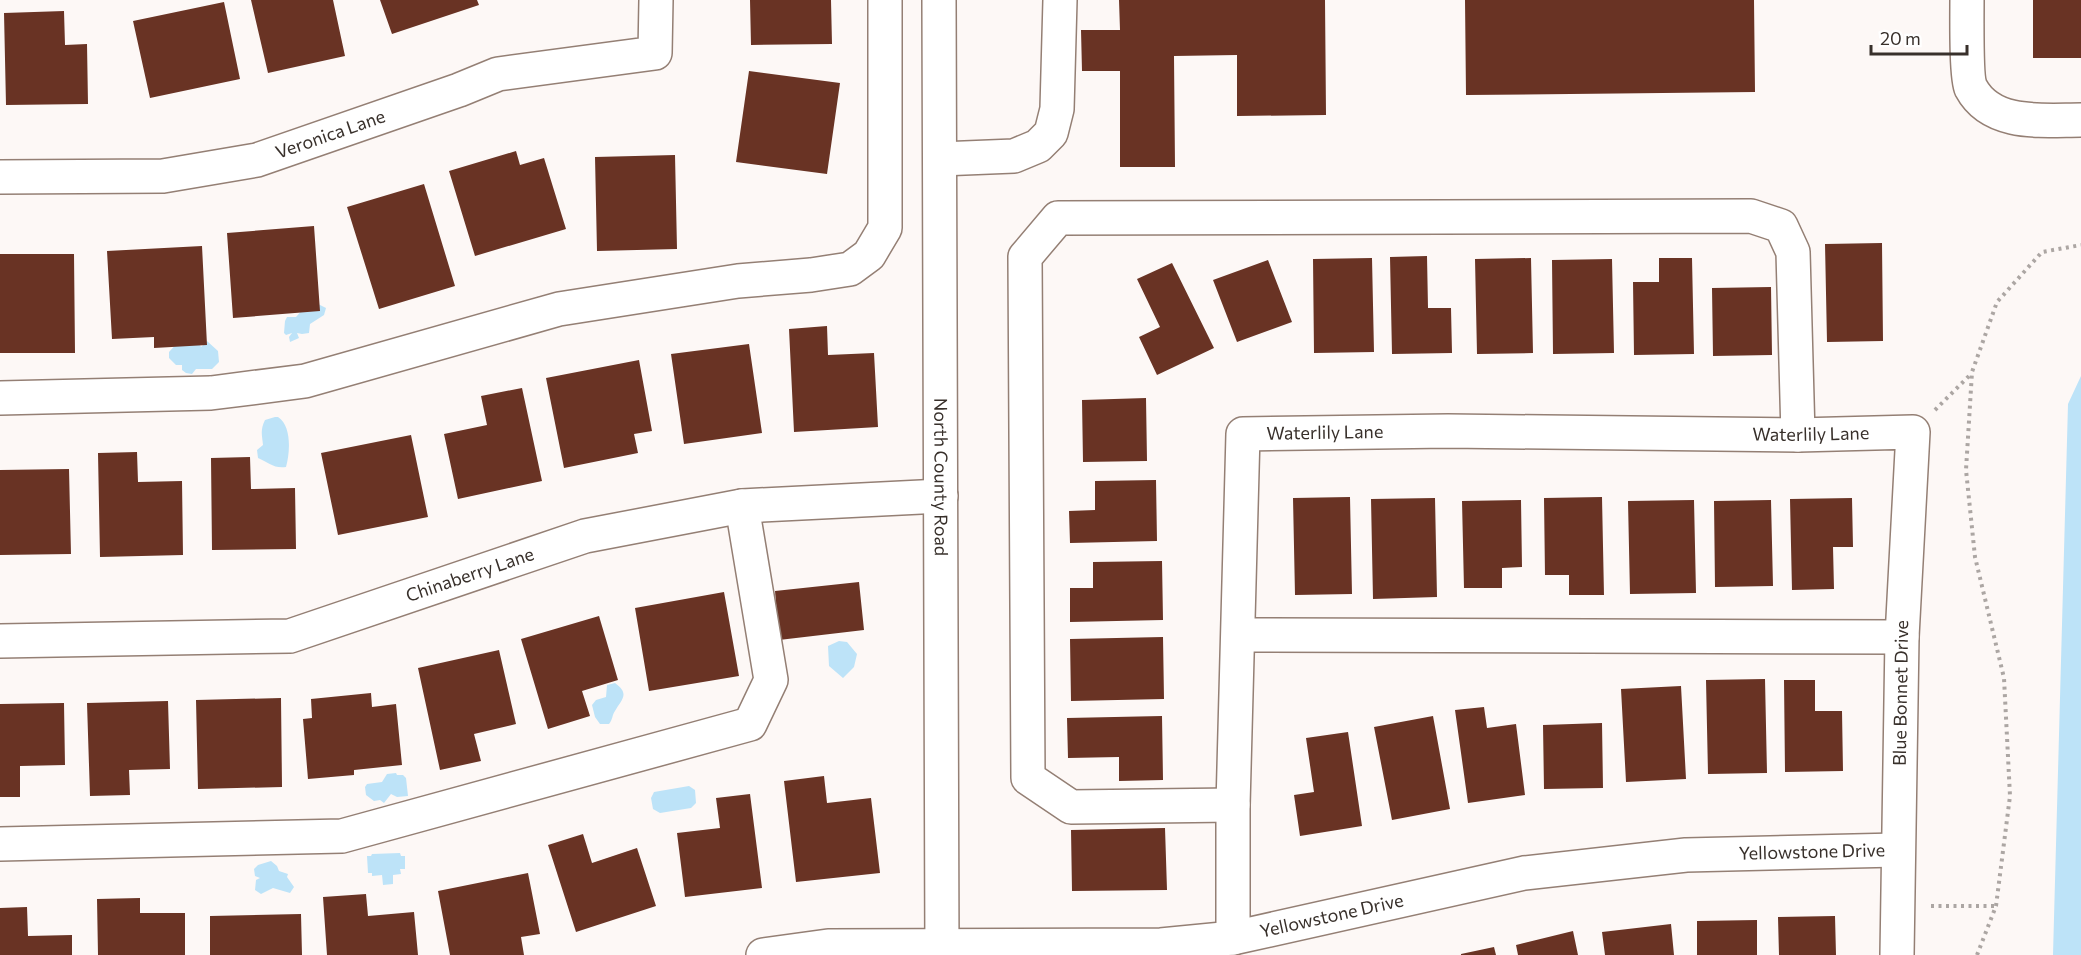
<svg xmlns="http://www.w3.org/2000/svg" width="2081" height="955" font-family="Commissioner,sans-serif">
<rect width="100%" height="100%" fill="#fdf8f6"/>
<!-- water -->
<path fill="#bde3f8" d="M318,304L326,308L324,315L310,324L309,333L302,334L297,333L299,338L290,342L289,337L292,333L286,335L284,333L285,321L287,317H296L303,309Z
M181,339L200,345L201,347L207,341L218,351L219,362L212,369H196L192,374L186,373L182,370V365H176L169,358V352Z
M2081,376V955H2053L2068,404Z
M275,417H278C292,426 290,453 286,467C274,469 268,462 258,458L257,450L263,445C262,435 260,430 265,420Z
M839,641L847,642L857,654L854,667L843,678L829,666L828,646Z
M615,683C630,694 622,699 615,711C612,715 613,719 609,724H600L595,717L592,705L596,700L606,697L607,685Z
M396,773L397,775H403L406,778L408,796L397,797L391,794L384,803L380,800L374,801L366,795L365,787L367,784L382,782L387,774Z
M689,786L695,790L696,803L691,808L660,813L653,809L651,798L654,792Z
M400,853L401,856H405V869H400L401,874L393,875V884L383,885L382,875L372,876V873H368L367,856H371L372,854Z
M271,861L277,866L279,871L288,874L287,877L294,887L290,893L273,888L261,894L255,890L256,880L260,878L255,876L254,869L258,865Z"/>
<!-- building -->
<path fill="#693324" d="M251,0H333L345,56L268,73Z
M380,0H477L479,5L392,34Z
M750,0H831L832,44L751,45Z
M1119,0H1325L1326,115L1237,116V55L1174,56L1175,167H1120V71H1082L1081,30H1120Z
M1465,0H1754L1755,92L1466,95Z
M2033,0H2081V58H2033Z
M224,2L240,79L150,98L133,21Z
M64,11L65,45L87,44L88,104L6,105L4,13Z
M749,71L840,83L827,174L736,162Z
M516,151L520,165L544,158L566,229L475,256L449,171Z
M675,155L677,249L597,251L595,157Z
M424,184L455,286L379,309L347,207Z
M314,226L320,311L233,318L227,233Z
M1882,243L1883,341L1827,342L1825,244Z
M202,246L207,345L154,348V337L112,339L107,251Z
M0,254H74L75,353H0Z
M1427,256L1428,308H1451L1452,353L1392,354L1390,257Z
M1372,258L1374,352L1314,353L1313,259Z
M1531,258L1533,353L1477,354L1475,259Z
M1659,258H1692L1694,354L1634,355L1633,282H1659Z
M1612,259L1614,353L1553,354L1552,260Z
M1268,260L1292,322L1237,342L1213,280Z
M1172,263L1214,348L1157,375L1139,337L1160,327L1137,279Z
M1771,287L1772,355L1713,356L1712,288Z
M827,326L828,355L874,353L878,427L794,432L789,329Z
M749,344L762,433L684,444L671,354Z
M639,360L652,431L634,434L638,453L564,468L546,378Z
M522,388L542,481L458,499L444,434L487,425L481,396Z
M1146,398L1147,461L1083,462L1082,400Z
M411,435L428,517L338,535L321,453Z
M137,452L138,482L182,481L183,555L100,557L98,453Z
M250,457L251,489L295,488L296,549L212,550L211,458Z
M69,469L71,554L0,555V470Z
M1156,480L1157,541L1070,543L1069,511L1095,510V481Z
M1350,497L1352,594L1295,595L1293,498Z
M1602,497L1604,595H1569V575H1545L1544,498Z
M1435,498L1437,597L1373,599L1371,499Z
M1852,498L1853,547H1833L1834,589L1792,590L1790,499Z
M1521,500L1522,567L1502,568V588H1464L1462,501Z
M1694,500L1696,593L1630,594L1628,501Z
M1771,500L1773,586L1715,587L1714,501Z
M1162,561L1163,620L1070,622V588H1093V562Z
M859,582L864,630L779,640L775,591Z
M724,592L739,676L649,691L635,608Z
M599,616L618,680L582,691L590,716L548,729L521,639Z
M1163,637L1164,699L1071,701L1070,639Z
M499,650L516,724L474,734L481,761L440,770L418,668Z
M1765,679L1767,773L1708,774L1706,680Z
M1784,680H1815V711H1842L1843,771L1785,772Z
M1681,686L1686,779L1626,782L1621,689Z
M371,693L372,707L396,704L402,765L354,770V775L308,779L303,719L312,718L311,699Z
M281,698L282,787L198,789L196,700Z
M168,701L170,769L129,770L130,795L90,796L87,703Z
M64,703L65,765L20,766V797H0V704Z
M1484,707L1487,728L1516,724L1525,795L1468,803L1455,710Z
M1162,716L1163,780L1119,781V757L1068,758L1067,718Z
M1433,716L1450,809L1392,820L1374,727Z
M1602,723L1603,788L1544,789L1543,725Z
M1348,732L1362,826L1300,836L1294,795L1314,792L1306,738Z
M824,776L827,803L871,798L880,873L796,882L784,781Z
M750,794L762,888L685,897L677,833L720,828L716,798Z
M1165,828L1167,890L1072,891L1071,830Z
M583,834L592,863L637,848L656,906L576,932L548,845Z
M528,873L540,934L521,937L524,955H450L438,891Z
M366,894L368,916L414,912L418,955H327L323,897Z
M140,898V913H185V955H98L97,899Z
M27,907L28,936L72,935V955H0V908Z
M301,914L302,955H210V916Z
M1835,916L1836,955H1779L1778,917Z
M1757,920V955H1697V921Z
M1671,924L1674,955H1605L1602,932Z
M1573,931L1578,955H1518L1516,945Z
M1494,947L1496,955H1461V954Z"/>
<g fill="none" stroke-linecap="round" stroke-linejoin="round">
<!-- minor casing -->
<g stroke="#947f74" stroke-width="36">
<g id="minor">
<path id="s1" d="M939,0L942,955"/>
<path d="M1967,0C1967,15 1966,78 1971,88C1992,127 2044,120 2081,120"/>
<path d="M940,159L1014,156L1038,146L1051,133L1057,109L1060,0"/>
<path id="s2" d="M0,177L163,176L257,160L459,90L498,74L655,53L656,0"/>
<path d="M0,398L211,393L305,381L559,309L738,281L811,275L850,269L869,255L885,228V0"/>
<path d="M1239,635L1902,637"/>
<path id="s3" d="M0,641L290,636L585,536L742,506L941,496"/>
<path d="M1233,805L1071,807L1028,778L1025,257L1058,218L1751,216L1781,226L1793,252L1798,435"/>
<path d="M0,844L342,836L750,724L771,680L742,506"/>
<path id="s4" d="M1233,938V805L1243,434L1448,431L1798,435L1913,432L1902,637L1897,955"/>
<path id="s5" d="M763,955L828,946L1161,945L1233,938L1524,873L1686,855L1897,850"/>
</g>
</g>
<!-- path -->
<path stroke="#aca6a3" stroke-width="4" stroke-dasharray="3 4.5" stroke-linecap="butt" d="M1935,410L1972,373
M1931,906H1996
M1977,955L1996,906L2010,796L2004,678L1975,557L1966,470L1972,372L1997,302L2042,252L2081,245"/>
<!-- minor -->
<use href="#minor" stroke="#fff" stroke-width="33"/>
</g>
<g text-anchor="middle" stroke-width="6" stroke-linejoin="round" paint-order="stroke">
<!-- street labels -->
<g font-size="18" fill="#38302b" stroke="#fff">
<text dy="6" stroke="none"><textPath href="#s2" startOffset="336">Veronica Lane</textPath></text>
<text dy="6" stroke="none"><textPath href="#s4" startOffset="586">Waterlily Lane</textPath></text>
<text dy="6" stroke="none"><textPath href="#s4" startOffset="1072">Waterlily Lane</textPath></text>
<text dy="6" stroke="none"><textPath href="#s1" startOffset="477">North County Road</textPath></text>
<text dy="6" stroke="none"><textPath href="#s3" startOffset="480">Chinaberry Lane</textPath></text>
<text transform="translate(1901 693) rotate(-89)" y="6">Blue Bonnet Drive</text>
<text dy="6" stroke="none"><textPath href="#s5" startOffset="1058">Yellowstone Drive</textPath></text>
<text dy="6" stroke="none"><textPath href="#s5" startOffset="572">Yellowstone Drive</textPath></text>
</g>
</g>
<!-- scale -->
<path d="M1871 45v9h96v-9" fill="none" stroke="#38302b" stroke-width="3"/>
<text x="1880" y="45" font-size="18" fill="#38302b" stroke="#ffffff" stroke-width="4.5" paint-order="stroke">20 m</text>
</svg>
